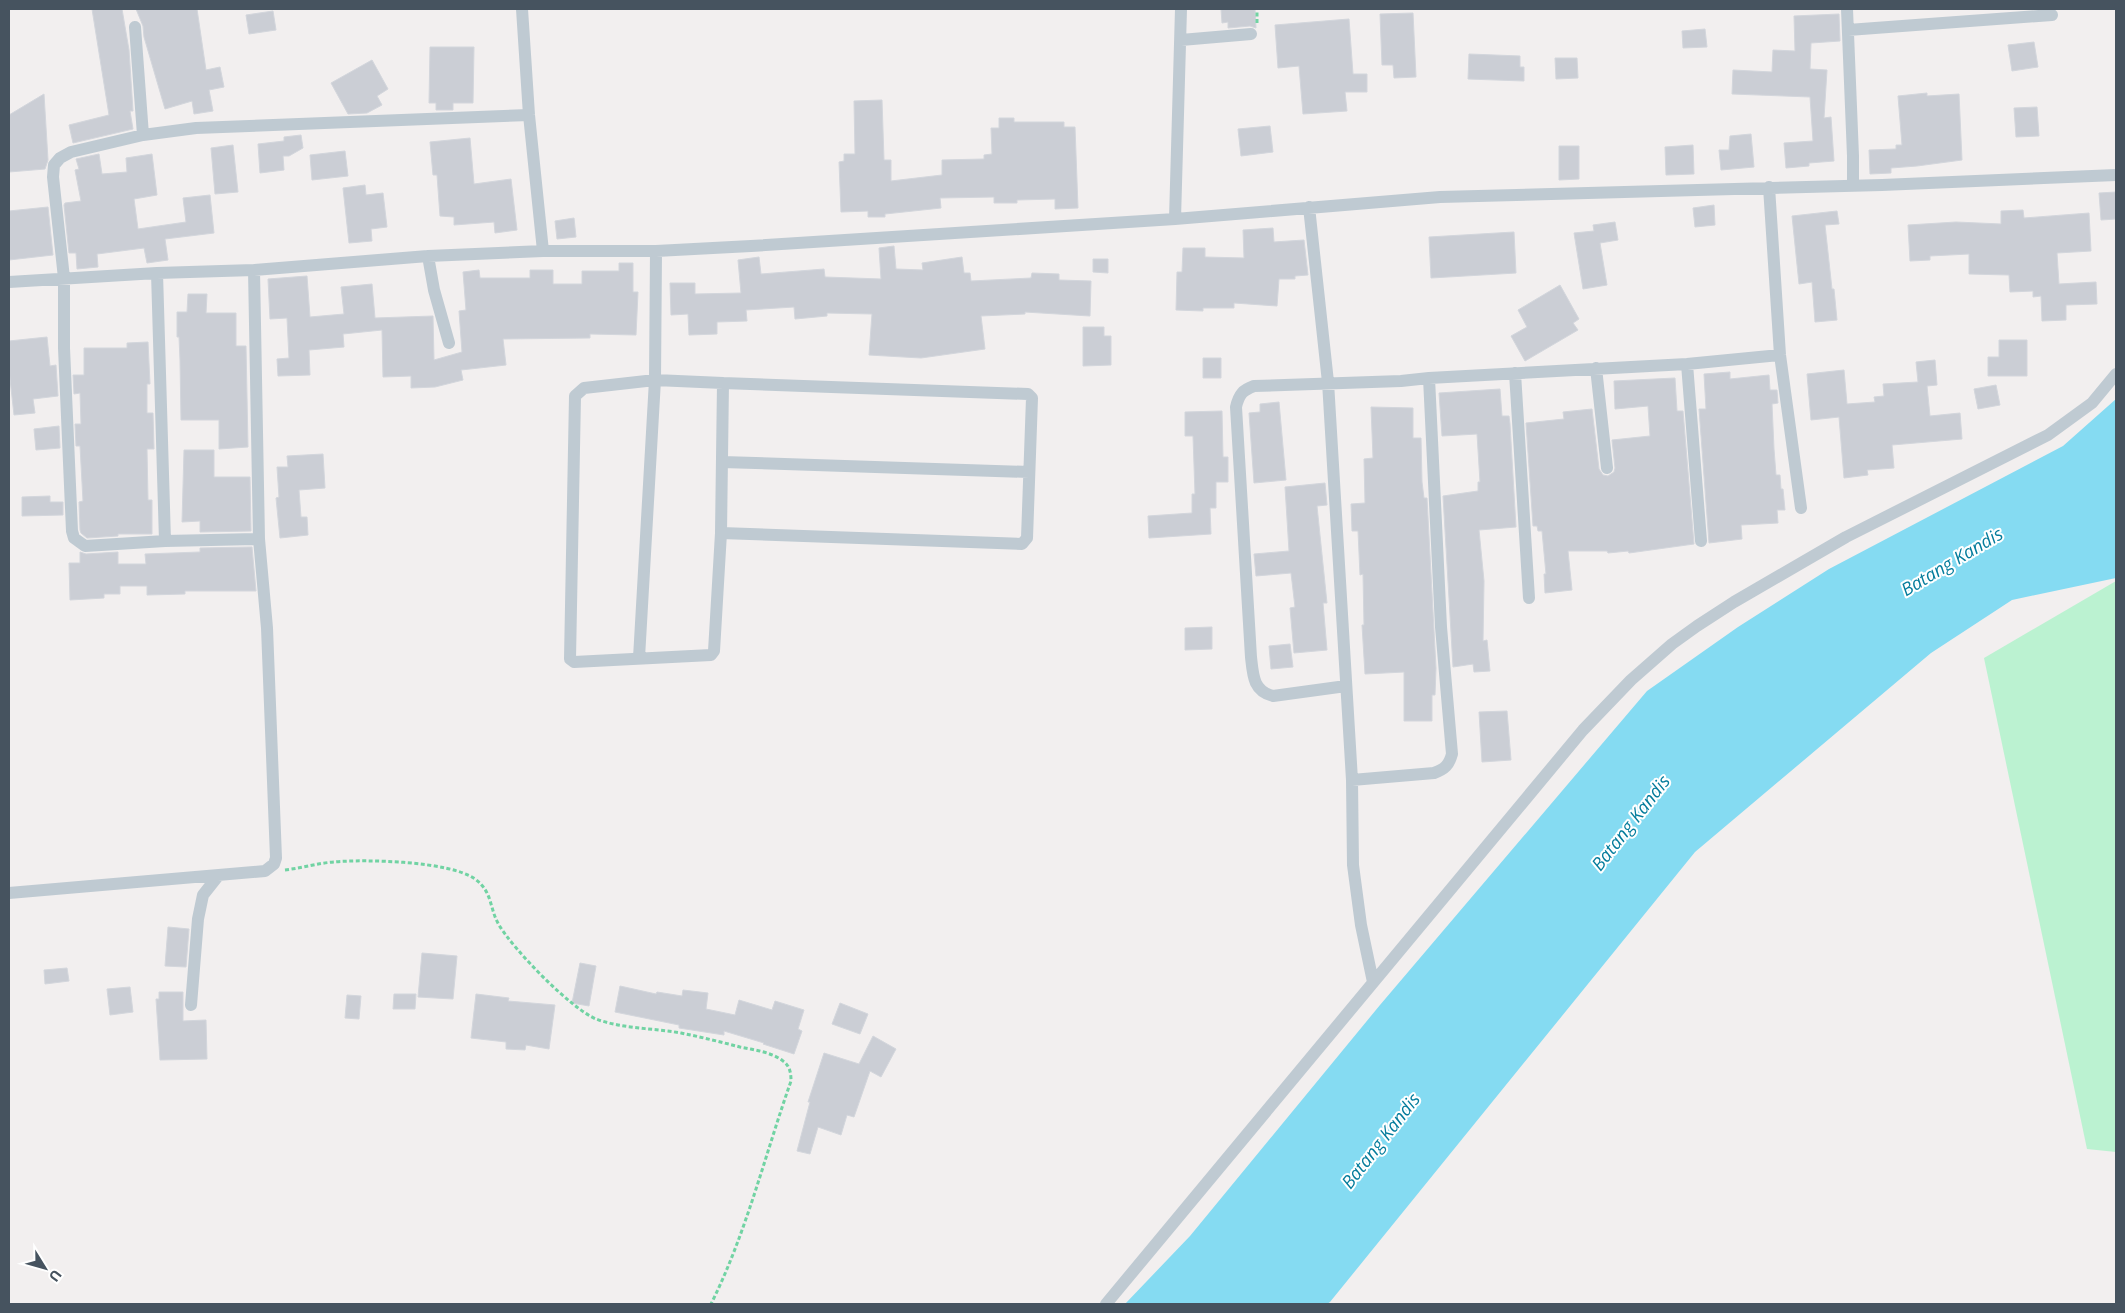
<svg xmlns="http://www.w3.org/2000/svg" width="2125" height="1313" font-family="'Open Sans',sans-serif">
<rect width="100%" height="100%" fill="#f2efef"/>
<!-- green -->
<path fill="#bbf2d1" d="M2116,581V1152L2087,1149L1984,658Z"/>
<!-- water -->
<path fill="#85dbf2" d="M2116,399V578L2012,600L1931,653L1695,852L1330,1302L1327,1304H1125L1190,1236L1380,1005L1647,691L1738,627L1829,569L2063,446Z"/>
<!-- building -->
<path fill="#cbced5" stroke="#d3d6dc" d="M92,9H122L129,50L133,111H130L133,129L73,143L69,125L109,115Z
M136,9H197L206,70L220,67L224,87L209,90L213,111L194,114L192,101L165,109L144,37L143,26Z
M1221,9H1255L1256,28L1250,26L1228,28V22L1222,23Z
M273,11L276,30L249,34L246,15Z
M1413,13L1416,77L1394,78L1393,65H1382L1380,14Z
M1839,14L1840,41L1811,43L1810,69L1827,70L1824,118L1831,117L1834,161L1809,163V166L1786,168L1784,143L1813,141L1810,97L1732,94L1733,70L1772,72L1773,50L1795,51L1794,16Z
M1349,19L1353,74H1367V92H1345L1347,111L1303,114L1299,66L1278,68L1275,25Z
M1705,29L1707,47L1683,48L1682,31Z
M2034,42L2038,67L2012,71L2008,45Z
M430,47H474L473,103H453V110H436V103H429Z
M1469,54L1520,56V67H1524V81L1468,79Z
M1555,58H1577L1578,78L1556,79Z
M372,60L388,89L377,96L382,105L367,113L348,114L331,83Z
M1927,93V96L1959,94L1962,160L1917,166L1891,168V173L1870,174L1869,150L1896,149V145H1902L1898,96Z
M44,94L48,160L45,169L9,172V115Z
M882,100L884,160H891V181L942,175V160L984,159V155L992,154L991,128H999V118H1014V122H1064V127H1075L1078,208L1055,209V199L1017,200V203H994V197L940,198L941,208L885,214V217H868V211L841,212L839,162L844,161V154H855L854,101Z
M2037,107L2039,136L2016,137L2014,108Z
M1270,126L1273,152L1241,156L1238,129Z
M1751,134L1754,167L1721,170L1719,150H1729L1730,136Z
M301,135L303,148L289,156H283L284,170L260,173L258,144L284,141V137Z
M470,138L474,184L511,179L517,230L495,233L494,222L454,225V217L440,216L437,175H433L430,142Z
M233,145L238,192L215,194L211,148Z
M1693,145L1694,174L1666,175L1665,147Z
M1559,146H1579V179L1559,180Z
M345,151L348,176L312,180L310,155Z
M99,154L102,174L127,172L126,158L152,154L157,195L134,199L138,229L186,222L183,198L210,195L214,233L165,239L168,260L147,263L144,248L97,254L98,267L77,269L76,253H69L64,205L65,203L81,201L75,170L79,169L76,159Z
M365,185L366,195L383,193L387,227L371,229L372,241L349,243L343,188Z
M2116,192V219L2101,220L2099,193Z
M1714,205L1715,225L1695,227L1693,208Z
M48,207L53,255L9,260V211Z
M2023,210L2024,218L2089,213L2091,251L2057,253L2059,284L2096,282L2097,304L2066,305V320L2042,321L2041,296L2033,297V291L2010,292L2009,275L1969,274V254L1930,256V260L1910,261L1908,225L1956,222L2001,224V211Z
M1837,211L1839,224L1825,225L1832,289H1834L1837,320L1815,322L1812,282L1799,284L1792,216Z
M574,218L576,237L557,239L555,221Z
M1615,222L1618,240L1600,243L1607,285L1583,289L1574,233L1594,231L1593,225Z
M1273,228L1274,242L1304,240L1308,275L1295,276V279H1279L1277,306L1234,303V308H1203V311L1176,310L1177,272H1182L1183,248H1205V257L1244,258L1243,230Z
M1514,232L1516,273L1431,278L1429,237Z
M894,246L896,269L923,270L922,263L962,257L964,273H970L971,281L1031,278L1032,273L1059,274V280L1091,281L1090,316L1025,312V314L981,316L985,349L921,358L869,355L872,314L827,313V316L795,319L794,307L746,310L747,321L717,322V334L689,335L688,314L671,315L670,283H695V294L741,293L738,260L759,257L761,274L824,269L825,277L881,279L879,248Z
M1093,259H1108V273L1093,272Z
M619,263H633V292H638L636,335L590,334V338L503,339L506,365L461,370L463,380L435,387L411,388V376L383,377L382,330L343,334L344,347L309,350L310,375L278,376L277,359L289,358L287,318L270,319L268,279L307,276L310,317L344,314L341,287L372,284L375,318L433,316L434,360L462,352L459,311L466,310L463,272L479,270L480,278H530V270H553V284H582V271H619Z
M1560,285L1579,319L1573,323L1578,330L1525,361L1511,336L1527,327L1518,310Z
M188,294H207L206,313H236V346H246L248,447L219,449V420H181L180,360L179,337H177V312H187Z
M1083,327H1104V336H1111V365L1083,366Z
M47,337L50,366L56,365L58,396L33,399L35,413L14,415L9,370V341Z
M1999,340H2027V376H1988V357H1999Z
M148,342L150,384H147V413H153L154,449H147L148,500H152V534H118V536L87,538L81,533L80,530L79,502L83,501L80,446H76L75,424H81L80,393L74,394L73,375H84V348H127V343Z
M1203,358H1221V378H1203Z
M1935,360L1937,385L1927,386L1930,416L1960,413L1962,439L1892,445L1894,468L1867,470L1868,475L1844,478L1839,417L1811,420L1807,374L1844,370L1847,404L1875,402L1874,397L1884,396L1883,384L1918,382L1916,362Z
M1730,372V379L1769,375L1770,390H1777L1778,403L1772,404L1774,449L1776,475H1780L1781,489H1783L1785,510H1777L1778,523L1741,525L1742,539L1709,543L1699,409H1706L1704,374Z
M1675,378L1677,411H1683L1694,544L1629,553L1628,551L1608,553L1607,551H1568L1572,590L1545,593L1544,574H1546L1542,531H1538L1537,526H1533L1526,423L1564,419L1563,412L1592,409L1599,469L1603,475L1608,476L1614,472L1615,468L1612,440L1650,436L1648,406L1615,409L1614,381Z
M1996,385L2000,405L1978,409L1974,389Z
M1500,389L1502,416H1509L1510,424L1516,527L1479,530L1484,581L1483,641L1487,640L1490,671L1474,672L1473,664L1453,667L1443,496L1478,491V482H1480L1477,434L1442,436L1439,393Z
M1279,402L1286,480L1254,483L1249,413L1260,412V404Z
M1371,407L1413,408V438H1421L1422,482L1424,498H1427L1436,668L1435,695H1432V721H1404V672L1365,674L1362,625H1364L1363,574L1360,575L1358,531H1352L1351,504L1365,503L1364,459L1373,458Z
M1222,411L1223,457H1228V482H1216V508H1210L1211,534L1149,538L1148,516L1192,513V494H1195L1193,436H1185V412Z
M59,426L60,448L36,450L34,429Z
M184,450H214V477H250L251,531L200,532V521L182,522Z
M323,454L325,488L299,490L301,517H307L308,535L280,538L276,498L279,497L277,467H288L287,456Z
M1325,483L1327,505L1317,506L1327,603H1323L1327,650L1294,653L1290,608L1295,607L1291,573L1256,576L1254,554L1289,551L1285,487Z
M50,496V502H63V515L22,516V497Z
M252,547L256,591H185V594L147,595V586H120V594H104V598L70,600L69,563H80V552L86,554L118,552V564H146L145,554L200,552V548Z
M1212,627V649L1185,650V628Z
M1290,644L1293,667L1271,669L1269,646Z
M1507,711L1511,760L1482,762L1479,712Z
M168,927L189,929L186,967L165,966Z
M422,953L457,956L453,999L418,997Z
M580,963L596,966L589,1006L572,1003Z
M67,968L69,981L45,984L44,970Z
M620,986L656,994L657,992L682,996L683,990L708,993L706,1009L735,1015L739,1000L772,1010L775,1001L804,1010L798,1029L802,1031L794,1054L763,1044L764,1043L724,1031V1035L679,1028V1025L615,1012Z
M130,987L133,1012L110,1015L107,989Z
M159,992H183V1021L206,1020L207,1059L160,1060L156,999H159Z
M394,994H416L415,1009H393Z
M476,994L509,998L508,1001L555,1005L549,1049L526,1045L525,1050L506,1049V1042L471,1038Z
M347,995L361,996L359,1019L345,1018Z
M840,1003L868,1014L860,1034L832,1024Z
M873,1036L896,1049L881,1077L870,1071L854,1117L847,1115L841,1135L818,1127L810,1154L797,1151L810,1102H808L824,1053L859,1064Z"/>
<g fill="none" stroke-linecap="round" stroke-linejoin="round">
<!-- path -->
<path stroke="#71d3a3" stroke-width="3" stroke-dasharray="4 2.5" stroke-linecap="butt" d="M1257,23V9
M285,870C302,868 318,863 334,862C365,859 450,861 475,879C493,892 489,908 499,925C514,950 570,1008 596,1019C623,1029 653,1028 681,1033C701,1037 721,1042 740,1047C755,1050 771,1052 783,1061C790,1066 791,1073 791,1081C765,1155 746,1234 711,1304"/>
<!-- minor -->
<path stroke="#bfcad2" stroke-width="12" d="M1847,9L1853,156V185
M135,27L143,135
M1848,30L2052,15
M1181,40L1251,34
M1769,187L1780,355L1801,508
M1309,207L1328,382L1352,780L1353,865L1361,925L1373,982
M1175,219L1181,9
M543,251H656L751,246L1175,219L1440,197L1882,185L2116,175
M656,251L655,380L723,383L721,533L1022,544L1027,538L1032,398L1028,394L723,383
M428,256L434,290L449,343
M157,273L165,541
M9,282L157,273L254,270L428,256L543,251L529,115L522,9
M1687,364L1701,541
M1596,368L1607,468
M1515,373L1529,598
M722,462L1029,472
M259,539L165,541L85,546L74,538L72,531L64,348V278L53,177L54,165L60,158L71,152L143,135L196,128L529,115
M639,658L655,380L584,388L575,396L570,659L574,662L711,655L714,651L721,533
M1346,686L1273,696C1253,691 1253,675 1251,657L1236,407C1239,394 1243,390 1254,386L1401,381L1429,378L1687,364L1780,355
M1352,780L1434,773C1445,769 1449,765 1452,754L1441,627L1429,378
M9,893L265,871L274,864L276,858L267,628L259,539L254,270
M191,1005L198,919L203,895L218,876
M1106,1304L1583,730L1631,680L1672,644L1697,626L1734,602L1846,537L2048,435L2092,403L2116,374"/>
</g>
<g text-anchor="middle" stroke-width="4" stroke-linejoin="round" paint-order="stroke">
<!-- water labels -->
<g font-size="18" font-style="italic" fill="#047c9c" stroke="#fff">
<text transform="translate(1952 562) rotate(-31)" y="6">Batang Kandis</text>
<text transform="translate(1631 823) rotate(-52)" y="6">Batang Kandis</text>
<text transform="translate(1381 1141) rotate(-52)" y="6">Batang Kandis</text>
</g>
</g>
<!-- border -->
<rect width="2125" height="1313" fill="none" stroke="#46535f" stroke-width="20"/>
<!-- north arrow -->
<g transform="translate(45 1268) rotate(127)" stroke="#ffffff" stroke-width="4" paint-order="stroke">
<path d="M0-4L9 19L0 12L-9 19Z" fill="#46535f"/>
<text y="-8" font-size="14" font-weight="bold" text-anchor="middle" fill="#46535f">U</text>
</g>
</svg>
